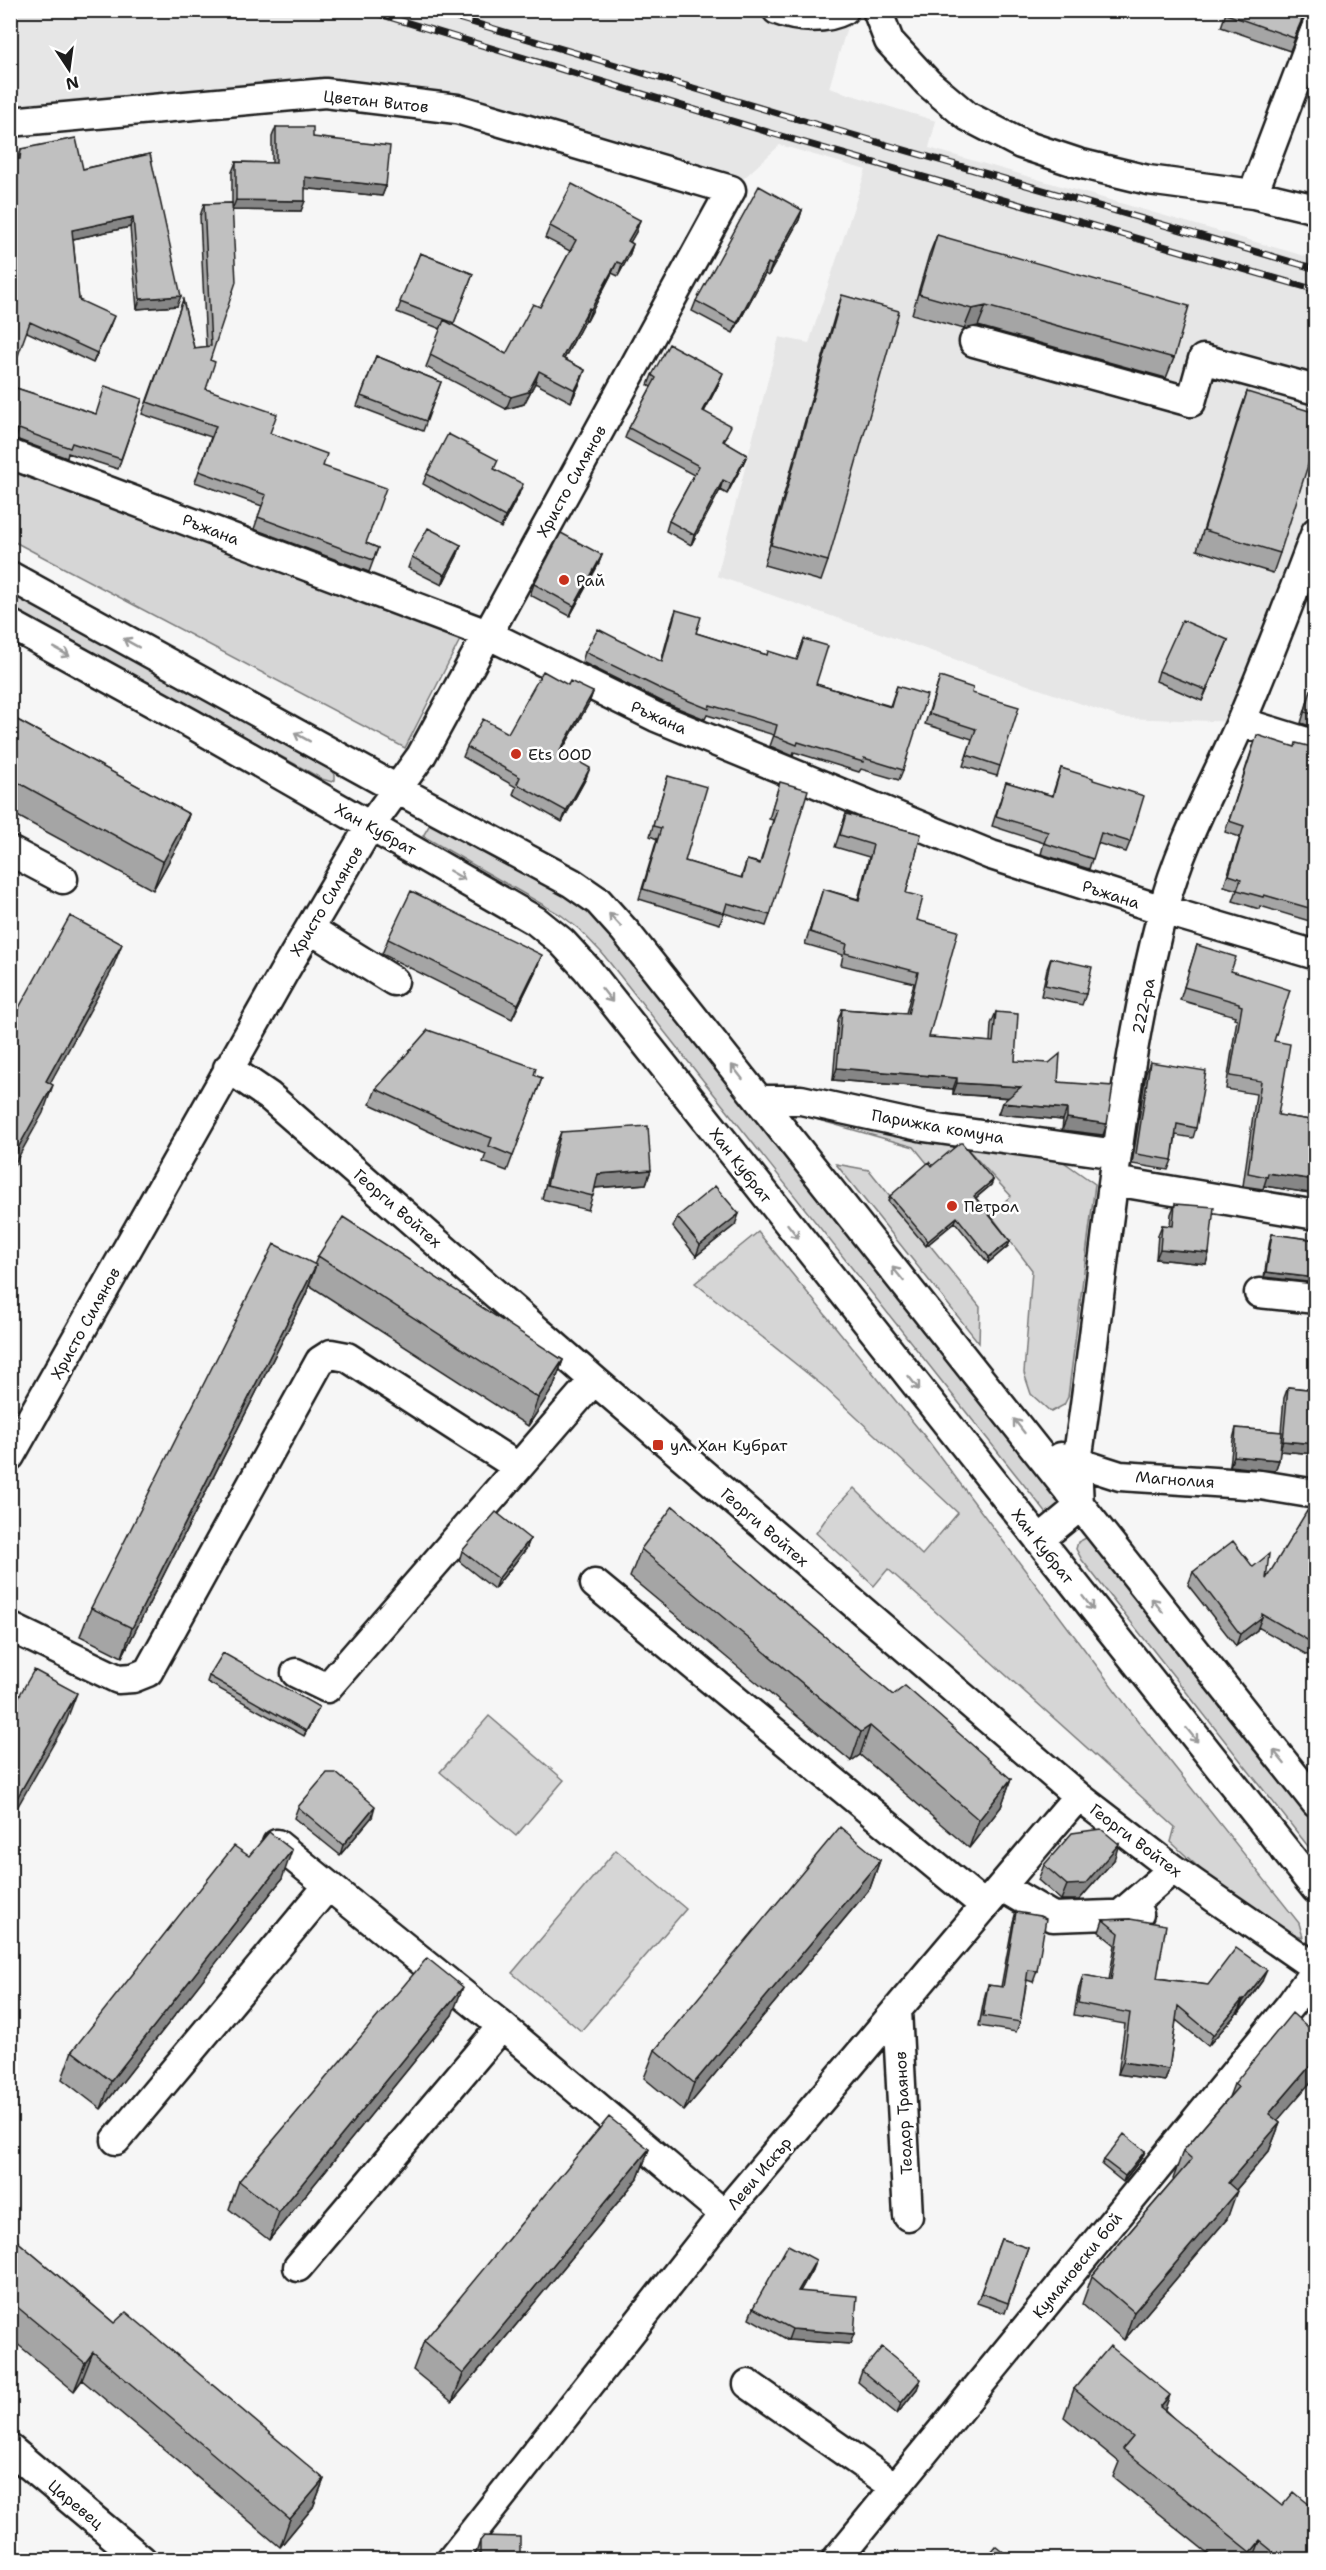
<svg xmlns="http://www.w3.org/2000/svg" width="1326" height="2570" font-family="'Shantell Sans',sans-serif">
<rect width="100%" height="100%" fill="#f6f6f6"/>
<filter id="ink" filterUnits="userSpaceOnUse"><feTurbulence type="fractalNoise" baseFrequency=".0167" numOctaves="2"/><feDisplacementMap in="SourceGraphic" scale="12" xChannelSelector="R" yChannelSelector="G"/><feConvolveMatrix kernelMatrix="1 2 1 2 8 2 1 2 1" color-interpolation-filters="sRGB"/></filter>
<g filter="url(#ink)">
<!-- built -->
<path fill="#e6e6e6" d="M11,11H854L847,27L829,88L936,121L929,148L1315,259V532L1241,722L1122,718L717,576L779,337L809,343L866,170L780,145L731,190L457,109L325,94L11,122Z"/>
<!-- green -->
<path fill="#d6d6d6" stroke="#797979" stroke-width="1.5" d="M10,467L463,634L405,748L11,540Z
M10,592L329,769L335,775V780L332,782L322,779L11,607Z
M433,819L572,896L587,909L635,963L793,1166L1065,1507L1051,1519L602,953L579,929L561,915L423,836Z
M813,1105L1048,1151L1095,1184L1068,1397L1064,1405L1051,1412L1031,1394L1024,1373L1032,1270L990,1214L1011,1196L962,1143L931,1168L914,1147L818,1120Z
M836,1164L869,1170L980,1307L979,1343Z
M758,1232L926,1438L1138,1721L1299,1923L1303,1937L1258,1922L1171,1842L1175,1827L888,1569L874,1586L816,1533L830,1513L854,1488L922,1555L958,1513L823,1386L695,1283Z
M1086,1538L1091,1539L1098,1545L1315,1822V1855L1082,1560L1076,1549L1078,1542Z
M489,1716L564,1780L516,1836L440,1772Z
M616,1850L686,1909L581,2031L512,1973Z"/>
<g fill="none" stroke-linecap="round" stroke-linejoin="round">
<!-- minor casing -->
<g stroke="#1c1c1c" stroke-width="33">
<path id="minor" d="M777,10C797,18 825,20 844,10
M877,10L889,41L928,83L967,116L1021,144L1078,163L1148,180L1253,194L1316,209
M10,122L325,93L457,109L731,190L421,756L370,826L284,972L10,1456
M1253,194L1316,28
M974,342L1191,402L1203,359L1316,390
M10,454L487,634L656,717L991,855L1163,910L1316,955
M10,576L397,789L572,883L598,901L625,931L1316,1803
M10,624L192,724L536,921L562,942L587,969L1316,1889
M1241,722L1316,745
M10,851L63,879
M310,929L394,981
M228,1068L269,1096L594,1380L1078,1796L1173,1869L1316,1968
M759,1100H801L924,1127L1117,1154
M1114,1181L1316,1215
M1259,1293L1316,1299
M1061,1457L1120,1476L1261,1485L1316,1494
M1079,1507L1077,1461C1105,1278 1116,1090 1163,910C1180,844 1214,784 1241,722C1268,659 1292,596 1316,532
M1039,1540L1079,1507
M595,1584L985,1906
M10,1627L118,1679L133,1678L148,1672L320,1361L331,1354L347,1357L518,1467
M296,1673L327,1688L594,1380
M277,1844L502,2026L724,2214
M1002,1887L1053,1917L1139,1914
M1121,1914L1173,1869
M897,2010L908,2216
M116,2140L328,1886
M298,2267L502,2026
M748,2384L895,2487
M10,2449L142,2560
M451,2560L724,2214L1078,1796
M836,2560L1291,2004L1316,1969"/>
</g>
<!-- minor -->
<use href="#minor" stroke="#fff" stroke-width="28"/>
<!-- rail casing -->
<g stroke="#1c1c1c" stroke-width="7">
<path id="rail" d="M366,10L781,136L1316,290
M431,10L794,118L1316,269"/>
</g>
<!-- rail -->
<use href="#rail" stroke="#fff" stroke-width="4.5" stroke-dasharray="14" stroke-linecap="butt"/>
</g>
<!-- wall -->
<path fill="#a5a5a5" stroke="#1c1c1c" stroke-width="1.5" d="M1058,10H1068L1066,15Z
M1227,10H1316V12H1313L1305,16L1290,51L1221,27Z
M276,127L313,137L386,186L382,196L305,188L301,211L232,210L206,389L270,433L323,466L366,543L378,548L369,572L254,529L262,506L195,482L211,437L142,414L183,300L194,348L206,347L200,216L204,204L232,203V172L236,162L272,163V137Z
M21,149L83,169L150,154L177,306L137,309L130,227L73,239L79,300L110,326L93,363L27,332L18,159Z
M802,210L799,220L768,276L765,274L733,333L692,311L696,301Z
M640,220L636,232L630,242L633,244L629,256L618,276L612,273L587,321L585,320L564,359L585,370L581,381L571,402L535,383L524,404L506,409L426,367L441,329L397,312L420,253L473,274L453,325L506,354L540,307L570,251L545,238L550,226Z
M937,235L1174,358L1166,378L978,326L964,329L912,314L929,255Z
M842,295L828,561L821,581L764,565L835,315Z
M376,356L441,382L423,431L357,406Z
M652,375L719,383L704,412L727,436L724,442L747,455L743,464L727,494L720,490L691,545L666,531L669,521L694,475L625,438L629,428L651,387L648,385Z
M10,386L95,414L142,399L118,469L68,453L67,458L16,439H10Z
M1247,392L1280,553L1273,573L1197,550L1240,412Z
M495,469L519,494L501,528L423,484L427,474Z
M461,545L457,556L442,585L408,568L412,557Z
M602,555L598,565L570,616L530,595L534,584Z
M676,610L696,633L767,655L797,660L804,639L816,684L890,706L897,686L903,770L899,780L861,769L859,772L794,752L793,756L770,746L774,735L707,715L705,719L663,702L582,662L585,652L661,662L672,621Z
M1228,640L1202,701L1156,681L1159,671Z
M940,677L1000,766L997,776L963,766L972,739L925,724Z
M568,685L593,692L589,703L561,752L586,778L562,822L513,794L516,787L463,757L467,747L508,733Z
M1311,690L1316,691V728L1301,723Z
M10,716L189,814L179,843L153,890L10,812Z
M1253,746L1316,748V923L1260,906L1259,909L1233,901L1237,890L1224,886L1240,837L1225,832Z
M1061,768L1093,780L1130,842L1126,852L1097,843L1089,869L1041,854L1044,843L992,826L1006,782L1052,796Z
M668,776L685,861L741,878L747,860L760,863L773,820L769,819L780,782L770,915L766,926L724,913L720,924L639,899L657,839L650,836Z
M846,814L921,834L906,893L917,920L929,1037L990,1042L991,1024L996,1012L1015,1061L1058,1082L1103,1135L1062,1130L1063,1120L998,1114L1002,1103L1009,1098L953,1094V1089L833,1080L838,1020L842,1009L906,1013L914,983L841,965L843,955L805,944L823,889L858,899L869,857L835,847Z
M388,939L536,970L512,1019L382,954Z
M1197,945L1231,971L1274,1041L1278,1115L1316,1121V1194L1264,1186L1263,1189L1243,1186L1256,1094L1226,1089L1237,1019L1234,1018L1235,1016L1180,1000Z
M1051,958L1086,994L1082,1005L1041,996L1047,969Z
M1150,1062L1196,1128L1193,1138L1176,1135L1172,1160L1168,1170L1132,1164L1146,1073Z
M534,1075L542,1078L507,1171L483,1162L486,1154L439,1136L370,1104L376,1089Z
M561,1132L651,1170L646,1184L595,1188L588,1210L542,1199L555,1146Z
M932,1166L993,1180L991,1185L976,1198L1010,1241L1008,1246L988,1263L955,1222L926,1246L888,1201L890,1196Z
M1175,1204L1209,1253L1206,1264L1156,1259L1158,1235L1162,1225L1170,1226L1171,1214Z
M677,1217L735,1225L696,1256L673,1227Z
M1272,1234L1316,1240L1264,1277L1270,1240Z
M318,1256L563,1360L553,1388L528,1426L309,1285L306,1294L122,1657L80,1636L91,1608L314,1265Z
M1288,1387L1316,1390V1454L1280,1451L1279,1460L1275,1471L1230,1466L1233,1439L1236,1428L1281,1432L1284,1398Z
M530,1539L526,1549L494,1589L459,1561L462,1551Z
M641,1549L893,1695L1011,1779L1001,1807L969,1848L860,1755L851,1761L630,1577Z
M1253,1567L1266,1579L1316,1614V1660L1258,1627L1257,1630L1236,1646L1188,1585L1193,1572Z
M209,1676L319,1707L304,1736L207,1682Z
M298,1807L372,1817L340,1855L294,1818Z
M249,1856L282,1879L101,2109L62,2079L72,2051Z
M880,1860L870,1888L684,2111L644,2078L655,2050Z
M1114,1860L1079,1900H1061L1038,1880L1044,1865Z
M1016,1912L1037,1971L1033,1982L1027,1980L1020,2022L1016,2032L979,2026L985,1995L988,1985L1001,1987L1013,1922Z
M1130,1919L1157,1978L1208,1985L1262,1981L1239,2013L1238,2012L1208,2046L1176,2020L1169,2069L1165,2081L1118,2074L1125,2024L1074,2015L1079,1987L1083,1975L1109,1980L1115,1945L1099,1932L1103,1920Z
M452,2015L269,2240L229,2209L239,2181Z
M1316,2034V2076L1277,2120L1280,2123L1269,2151L1236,2190L1227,2219L1124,2340L1082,2304L1092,2276L1174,2180L1173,2179L1183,2151L1229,2097L1234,2084Z
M649,2149L638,2178L452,2402L413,2370L424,2341Z
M1145,2151L1143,2156L1123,2182L1102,2165L1104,2160Z
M10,2235L114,2323L324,2479L313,2507L280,2547L82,2380L74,2391L10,2338Z
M1001,2239L1028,2248L1005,2313L977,2303Z
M812,2270L800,2291L850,2344L788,2340L749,2318L753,2308Z
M862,2371L917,2389L897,2414L858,2382Z
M1074,2389L1165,2410L1316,2559H1215L1113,2477L1119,2462L1064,2417Z
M480,2541L520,2559H475V2556Z"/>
<!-- shaded-wall -->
<path fill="#868686" stroke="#1c1c1c" stroke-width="1.5" d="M1306,10H1316V12H1313L1305,16L1290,51Z
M305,177L386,186L382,196L301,188Z
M236,200L305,201L301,211L232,210Z
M802,210L799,220L768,276L772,265Z
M133,217L130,227L68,240L72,230Z
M640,220L636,232L624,253L628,241Z
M633,244L629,256L618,276L622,264Z
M617,262L612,273L587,321L591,309Z
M768,263L765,274L733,333L737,323Z
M181,296L177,306L137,309L140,299Z
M986,306L978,326L964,329L972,309Z
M589,308L585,320L558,370L562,358Z
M114,316L110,326L93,363L97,353Z
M585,370L581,381L571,402L575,390Z
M539,371L535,383L524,404L506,409L511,397Z
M723,373L719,383L699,421L703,411Z
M19,429L16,439H10V430Z
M747,455L743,464L727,494L731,484Z
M723,480L720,490L691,545L694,535Z
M523,484L519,494L501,528L505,517Z
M461,545L457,556L442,585L445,575Z
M602,555L598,565L570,616L574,606Z
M1228,640L1224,650L1202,701L1206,690Z
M593,692L589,703L556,761L560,751Z
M590,768L586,778L562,822L566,811Z
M189,814L179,843L153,890L163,862Z
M122,944L111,972L36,1109L46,1081Z
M542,955L536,970L512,1019L518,1004Z
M837,1068L957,1078L953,1089L833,1080Z
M957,1083L1021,1087L1017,1098L953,1094Z
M53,1085L43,1113L10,1172V1162Z
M1002,1103L1067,1109L1063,1120L998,1114Z
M1067,1118L1107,1124L1103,1135L1062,1130Z
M651,1170L646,1184L593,1188L598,1174Z
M1268,1173L1316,1180V1194L1264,1186Z
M993,1180L991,1185L972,1201L974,1196Z
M739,1214L735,1225L696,1256L700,1245Z
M957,1217L955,1222L926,1246L928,1241Z
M1010,1241L1008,1246L988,1263L989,1257Z
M1160,1249L1209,1253L1206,1264L1156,1259Z
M316,1265L306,1294L122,1657L132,1628Z
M1266,1272L1316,1278V1283L1264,1277Z
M563,1360L553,1388L528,1426L538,1398Z
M1283,1441L1316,1444V1454L1279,1451Z
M1234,1456L1279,1460L1275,1471L1230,1466Z
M530,1539L526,1549L494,1589L498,1579Z
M1262,1617L1257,1630L1236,1646L1240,1634Z
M77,1693L66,1722L10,1820V1810Z
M319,1707L317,1712L304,1736L306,1731Z
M870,1726L860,1755L851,1761L861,1732Z
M1011,1779L1001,1807L969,1848L979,1820Z
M375,1806L372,1817L340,1855L343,1845Z
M1119,1844L1114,1860L1079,1900H1061L1067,1885Z
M292,1850L282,1879L101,2109L111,2081Z
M880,1860L870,1888L684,2111L694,2083Z
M1267,1970L1262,1981L1239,2013L1243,2001Z
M463,1987L452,2015L269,2240L279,2212Z
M1242,2000L1238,2012L1208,2046L1213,2035Z
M1316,2059V2076L1259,2142L1269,2114Z
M1123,2062L1169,2069L1165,2081L1118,2074Z
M1280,2123L1269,2151L1218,2211L1228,2183Z
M649,2149L638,2178L452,2402L463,2374Z
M1145,2151L1143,2156L1123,2182L1125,2176Z
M1237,2191L1227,2219L1124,2340L1134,2312Z
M816,2260L812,2270L794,2302L798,2291Z
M792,2329L854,2334L850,2344L788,2340Z
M93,2352L82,2380L74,2391L85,2363Z
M921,2379L917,2389L897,2414L901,2403Z
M1170,2395L1160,2423V2407Z
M324,2479L313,2507L280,2547L290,2519Z
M1260,2541L1253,2559H1248L1251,2552Z"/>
<!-- building -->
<path fill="#c0c0c0" stroke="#1c1c1c" stroke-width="1.5" d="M1227,10H1306L1294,38L1226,14Z
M276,127H313V137L390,146L386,186L305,177V201L236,200V162L276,163Z
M76,138L83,169L150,154L181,296L140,299L133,217L72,230L79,300L114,316L97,353L30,322L10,378V160L20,159L21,149Z
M572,184L640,220L628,241L633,244L622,264L617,262L591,309L589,308L562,358L585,370L575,390L539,371L528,392L511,397L430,355L444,320L506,354L533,304L540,307L576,240L550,226Z
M759,186L802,210L772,265L768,263L737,323L696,301Z
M232,203L236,282L210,360L215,362L206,389L277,414L270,433L327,454L323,466L386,488L366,543L378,548L373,560L258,517L266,495L199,471L216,426L147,402L183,300L194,348L211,346L204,204Z
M937,235L1189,306L1174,358L986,306L972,309L919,294Z
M420,253L473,274L454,323L400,302Z
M842,295L899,311L828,561L771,545Z
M669,344L723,373L703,411L731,426L723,441L747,455L731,484L723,480L694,535L669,521L699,466L629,428L656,378L652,375Z
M376,356L441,382L426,421L361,396Z
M10,386L96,414L105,386L142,399L121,459L72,443L70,448L19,429L10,430Z
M1247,392L1316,413V440L1280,553L1204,530Z
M448,434L498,460L494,469L523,484L505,517L427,474Z
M428,528L461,545L445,575L412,557Z
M561,533L602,555L574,606L534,584Z
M676,610L701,617L696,633L767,655L768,651L797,660L804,639L828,646L816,684L891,707L897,686L927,695L903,770L864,758L863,762L798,742L797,745L774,736L777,725L710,705L709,709L667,692L585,652L598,629L662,662Z
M1182,620L1228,640L1206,690L1159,671Z
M543,671L568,685L570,681L593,692L560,751L590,768L566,811L517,784L520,777L467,747L483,719L508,733Z
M940,677L973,688L972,693L1019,707L1000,766L967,755L976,729L929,714Z
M1311,690L1316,691V715L1305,712Z
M10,716L189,814L163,862L10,778Z
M1257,735L1295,747L1296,743L1316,748V910L1264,895L1263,897L1237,890L1241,879L1229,875L1244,826L1229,821Z
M1061,768L1093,778V780L1144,796L1130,842L1101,833L1093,859L1044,843L1048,832L996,816L1006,782L1053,796Z
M668,776L707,787L685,861L742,878L747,860L760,864L777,809L772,808L780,782L808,790L770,915L727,903L724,913L643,889L661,828L653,826Z
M846,814L921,834L906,893L923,897L917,920L958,931L929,1037L993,1042L996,1012L1018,1014L1015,1061L1049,1063L1060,1054L1058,1082L1113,1086L1107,1124L1067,1118V1109L1002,1103L1021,1087L957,1083V1078L837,1068L842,1009L908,1014L918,972L845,953L847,944L810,932L823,889L859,900L873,845L840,835Z
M411,891L542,955L518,1004L388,939Z
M70,916L122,944L46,1081L53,1085L10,1162V1024Z
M1197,945L1236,957L1231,971L1290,990L1274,1041L1290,1044L1278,1115L1316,1121V1180L1268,1173L1267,1177L1248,1173L1261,1081L1230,1076L1242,1006L1239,1005V1003L1184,987Z
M1051,958L1092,967L1086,994L1045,985Z
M428,1030L536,1068L534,1075L542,1078L513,1156L489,1146L492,1138L445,1121L376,1089Z
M1150,1062L1206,1071L1196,1128L1177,1124L1172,1160L1136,1154Z
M648,1126L651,1170L598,1174L593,1196L547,1185L561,1132Z
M960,1143H962L993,1180L974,1196L1010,1241L989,1257L957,1217L928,1241L890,1196L929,1162L932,1166Z
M715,1186L739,1214L700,1245L677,1217Z
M1175,1204L1214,1207L1209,1253L1160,1249L1162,1225L1173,1226Z
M343,1217L563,1360L538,1398L318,1256Z
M1272,1234L1316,1240V1278L1266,1272Z
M274,1244L316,1265L132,1628L91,1608Z
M1288,1387L1316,1390V1444L1283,1441Z
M1236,1428L1282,1432L1279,1460L1234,1456Z
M673,1506L893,1695L905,1686L1011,1779L979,1820L870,1726L861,1732L641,1549Z
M1307,1511L1316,1516V1607L1312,1613L1316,1614V1645L1262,1614V1617L1240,1634L1193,1572L1233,1541L1253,1567L1269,1554L1266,1579Z
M496,1512L530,1539L498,1579L462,1551Z
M223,1653L319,1707L306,1731L209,1676Z
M34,1670L77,1693L10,1810V1712Z
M327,1773H336L375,1806L343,1845L298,1807Z
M840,1827L880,1860L694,2083L655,2050Z
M1101,1829L1119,1844L1085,1884L1067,1885L1044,1865L1072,1833Z
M269,1832L292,1850L111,2081L72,2051L234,1846L249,1856Z
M1016,1912L1040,1916L1046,1919L1037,1971L1028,1970L1020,2022L983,2016L988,1985L1003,1987Z
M1130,1919L1166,1925L1157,1978L1208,1985L1236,1948L1267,1970L1243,2001L1242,2000L1213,2035L1178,2006L1169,2069L1123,2062L1130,2013L1078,2003L1083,1975L1111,1980L1119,1933L1103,1920Z
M427,1958L463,1987L279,2212L239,2181Z
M1292,2013L1316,2034V2059L1269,2114L1280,2123L1228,2183L1237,2191L1134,2312L1092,2276L1192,2159L1183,2151L1238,2087L1234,2084Z
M609,2117L649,2149L463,2374L424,2341Z
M1124,2134L1145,2151L1125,2176L1104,2160Z
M10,2235L114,2323L126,2312L324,2479L290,2519L93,2352L85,2363L10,2301Z
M1001,2239L1028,2248L1008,2303L981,2293Z
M788,2245L816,2260L798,2291L857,2296L854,2334L792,2329L753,2308Z
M1110,2346L1170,2395L1160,2407L1282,2506L1294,2492L1316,2510V2559H1282L1260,2541L1251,2552L1123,2449L1133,2437L1074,2389Z
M882,2347L921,2379L901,2403L862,2371Z
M484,2536L520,2537V2559H480V2541Z
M996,2546L1012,2559H985Z"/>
<!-- one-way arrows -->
<defs><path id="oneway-shaft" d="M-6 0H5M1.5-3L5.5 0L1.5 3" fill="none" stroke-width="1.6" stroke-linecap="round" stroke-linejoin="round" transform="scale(1.5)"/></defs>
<g stroke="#999">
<use href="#oneway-shaft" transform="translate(131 643) rotate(-151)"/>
<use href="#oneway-shaft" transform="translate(62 652) rotate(29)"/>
<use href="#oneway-shaft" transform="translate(302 737) rotate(-151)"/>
<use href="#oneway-shaft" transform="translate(457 875) rotate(30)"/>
<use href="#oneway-shaft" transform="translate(615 920) rotate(-133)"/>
<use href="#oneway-shaft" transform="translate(607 995) rotate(52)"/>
<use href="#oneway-shaft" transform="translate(737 1072) rotate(-128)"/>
<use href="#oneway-shaft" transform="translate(793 1231) rotate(52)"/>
<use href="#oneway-shaft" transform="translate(898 1274) rotate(-129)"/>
<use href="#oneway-shaft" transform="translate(914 1383) rotate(52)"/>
<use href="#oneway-shaft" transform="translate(1019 1426) rotate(-128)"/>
<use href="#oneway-shaft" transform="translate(1088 1603) rotate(52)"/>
<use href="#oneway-shaft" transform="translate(1157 1605) rotate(-129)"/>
<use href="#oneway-shaft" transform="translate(1192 1735) rotate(51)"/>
<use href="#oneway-shaft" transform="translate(1279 1757) rotate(-129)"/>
</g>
</g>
<!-- markers -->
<g fill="#c8321e" stroke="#fff" stroke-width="2">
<circle cx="564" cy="580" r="6"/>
<circle cx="516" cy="754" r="6"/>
<circle cx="952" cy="1206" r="6"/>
<rect x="652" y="1439" width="12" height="12" rx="3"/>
</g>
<g text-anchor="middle" stroke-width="5" stroke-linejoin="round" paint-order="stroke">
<!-- street labels -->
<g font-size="16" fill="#1c1c1c" stroke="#fff">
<text transform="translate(376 101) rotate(6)" y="6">Цветан Витов</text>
<text transform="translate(571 481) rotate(-61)" y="6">Христо Силянов</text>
<text transform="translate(211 529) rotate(21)" y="6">Ръжана</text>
<text transform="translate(659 717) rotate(24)" y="6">Ръжана</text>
<text transform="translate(376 829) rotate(29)" y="6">Хан Кубрат</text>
<text transform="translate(1111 894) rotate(18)" y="6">Ръжана</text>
<text transform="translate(326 901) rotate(-59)" y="6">Христо Силянов</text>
<text transform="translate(1143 1006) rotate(-78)" y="6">222-ра</text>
<text transform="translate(938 1126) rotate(10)" y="6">Парижка комуна</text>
<text transform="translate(741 1165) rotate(52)" y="6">Хан Кубрат</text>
<text transform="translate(398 1208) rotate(41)" y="6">Георги Войтех</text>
<text transform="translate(85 1323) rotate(-61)" y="6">Христо Силянов</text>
<text transform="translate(1175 1479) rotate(4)" y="6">Магнолия</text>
<text transform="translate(765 1527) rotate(41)" y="6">Георги Войтех</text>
<text transform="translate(1043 1546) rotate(52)" y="6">Хан Кубрат</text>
<text transform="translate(1136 1840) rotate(37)" y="6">Георги Войтех</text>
<text transform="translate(903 2113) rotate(-93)" y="6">Теодор Траянов</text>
<text transform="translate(759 2173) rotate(-50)" y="6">Леви Искър</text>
<text transform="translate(1077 2265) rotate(-51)" y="6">Кумановски бой</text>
<text transform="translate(76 2504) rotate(40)" y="6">Царевец</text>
</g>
<!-- poi labels -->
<g font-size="16" fill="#1c1c1c" stroke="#fff" text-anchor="start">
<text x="576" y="586">Рай</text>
<text x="528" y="760">Ets OOD</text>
<text x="964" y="1212">Петрол</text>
<text x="670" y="1451">ул. Хан Кубрат</text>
</g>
</g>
<!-- margin -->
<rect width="1326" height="2570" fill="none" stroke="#fff" stroke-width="36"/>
<rect x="18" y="18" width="1290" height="2534" fill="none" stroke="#1c1c1c" stroke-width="2" filter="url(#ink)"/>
<!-- north arrow -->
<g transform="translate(69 69) rotate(167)" stroke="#ffffff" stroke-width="4.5" paint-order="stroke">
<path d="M0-4.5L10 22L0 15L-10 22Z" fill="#1c1c1c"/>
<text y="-9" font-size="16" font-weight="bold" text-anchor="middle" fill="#1c1c1c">N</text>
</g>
</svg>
